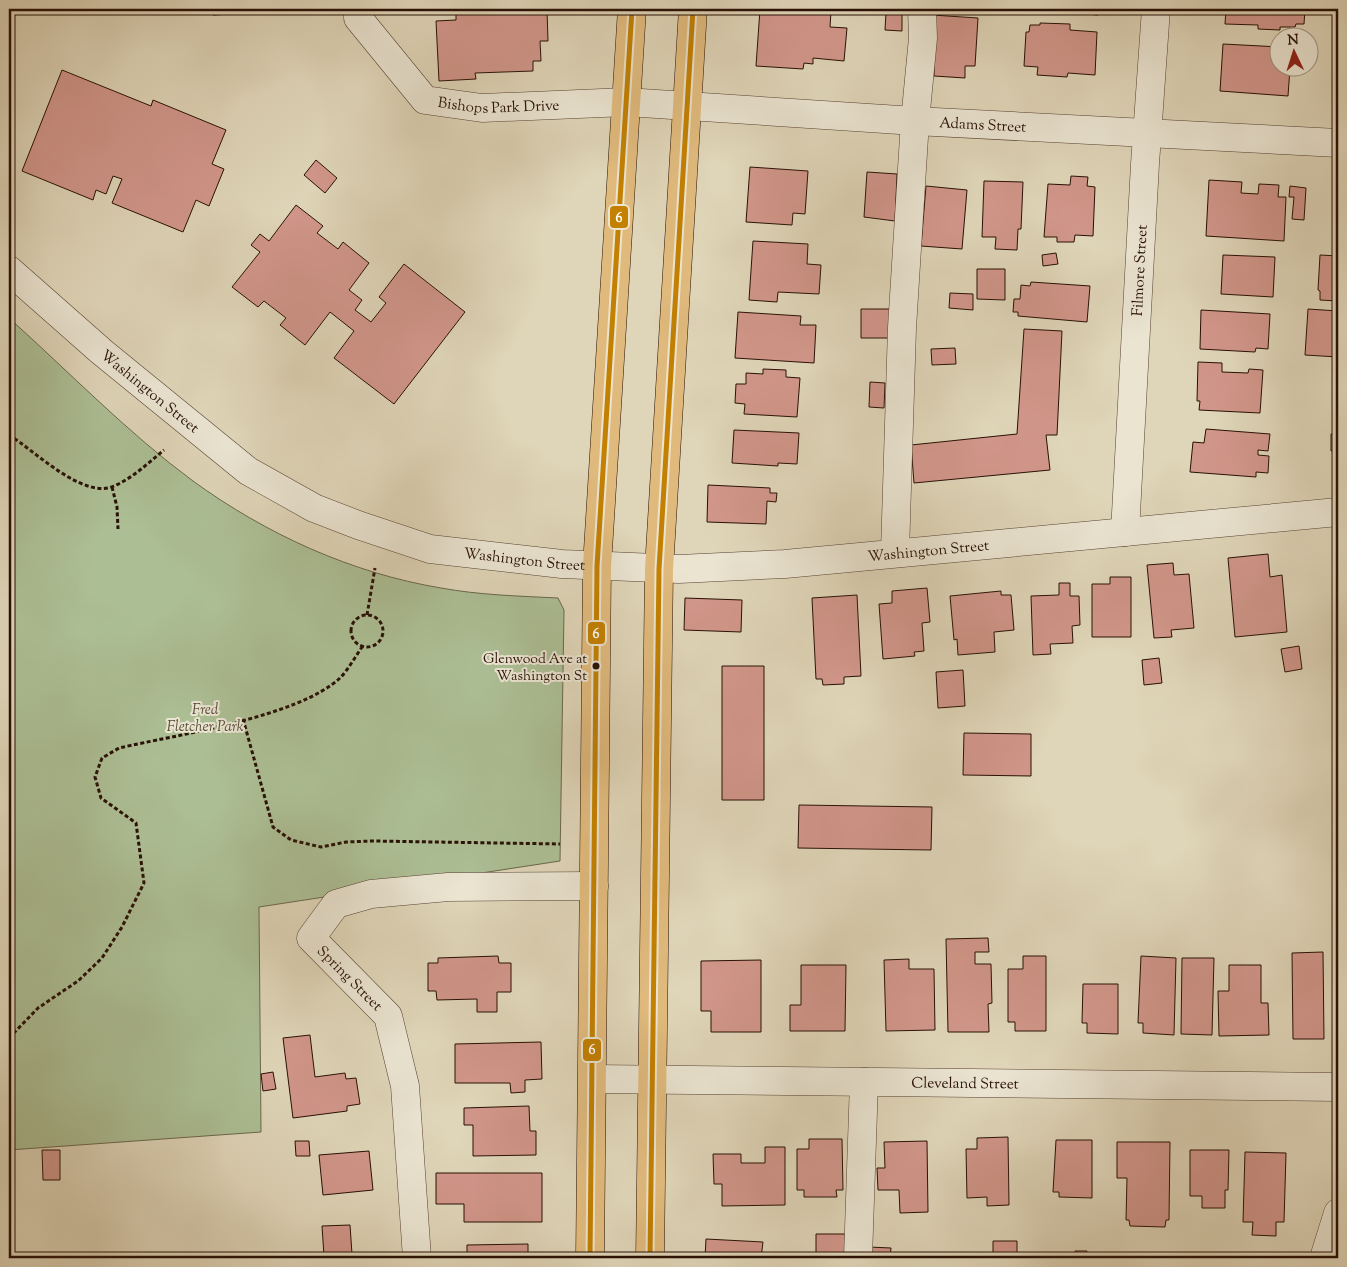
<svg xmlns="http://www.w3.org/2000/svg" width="1347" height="1267" font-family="'Sorts Mill Goudy',serif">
<rect width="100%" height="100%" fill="#dfd5b8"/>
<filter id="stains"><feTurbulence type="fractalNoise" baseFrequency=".004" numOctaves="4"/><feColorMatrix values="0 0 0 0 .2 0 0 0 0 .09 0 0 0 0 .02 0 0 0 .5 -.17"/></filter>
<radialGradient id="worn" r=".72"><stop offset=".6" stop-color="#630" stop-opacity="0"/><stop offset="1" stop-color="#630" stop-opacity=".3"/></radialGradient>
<!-- green -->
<path fill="#acbe94" stroke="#6a674c" d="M9,318C68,371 129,434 193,481C266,534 351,573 441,588C479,595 518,596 558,598L564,610L560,861L259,907L261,1132L9,1150Z"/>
<!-- building -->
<path fill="#d1968a" stroke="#281005" d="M212,9H290V11L213,15Z
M456,9H547L548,41H540L541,61H533V71L475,73L476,79L439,81L436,21L456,20Z
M760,9L831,11L830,27L847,28L844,61L813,58V64L804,63L803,69L756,66Z
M1044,9H1098V15L1044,11Z
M1226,9H1305L1304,24H1296L1295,27H1280V30L1258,29V25L1225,24Z
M886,13H902V31L885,30Z
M932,15L978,18L975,66H965V78L934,76V64H929Z
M1040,23L1070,24V30L1097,32L1095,75L1068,73L1067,77L1037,75L1038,67L1024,66L1026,32H1029L1030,25H1040Z
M1223,44L1280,47V68H1290L1288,96L1220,91Z
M62,70L151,106L153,100L226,130L212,164L224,169L209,206L196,200L183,232L112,203L122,179L113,176L106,194L96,190L93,200L22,171Z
M316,160L337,178L325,193L304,175Z
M750,167L808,171L805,214L793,213L792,225L746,222Z
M867,172L897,174L895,221L864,217Z
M1071,176L1088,177L1087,186L1095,187L1093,236L1075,235L1074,242H1057V237H1044L1048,184L1070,185Z
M1209,180L1242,182L1241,193L1258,194L1259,184L1279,185L1278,197H1286L1284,241L1206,236Z
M984,181L1023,182L1021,229H1018L1017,250L995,249L996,237H982Z
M926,186L967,190L962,249L921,246Z
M1290,186L1306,188L1304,220L1292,219L1294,197H1289Z
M296,205L323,226L317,233L338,249L343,242L369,263L349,290L362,300L355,310L371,322L386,303L379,297L404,264L465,312L394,404L334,358L354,331L330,312L305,345L280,325L286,318L264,301L258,307L232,287L260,252L251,245L260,234L269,241Z
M753,241L808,244L807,264L821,265L819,294L778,292L777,302L749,300Z
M1056,253L1058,264L1043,266L1042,255Z
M1223,255L1275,257L1273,297L1221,294Z
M1320,255L1338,256V301L1320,300V291L1318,290Z
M977,269H1005V300L977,299Z
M1031,282L1090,286L1087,322L1018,316V312H1013L1014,299H1020L1021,285L1030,286Z
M950,293L973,294V310L949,308Z
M861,309H893V338H861Z
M1308,309L1338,311V357L1305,355Z
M1201,310L1270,314L1268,349L1256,348L1255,352L1200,349Z
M738,312L801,316L800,325H816L814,363L735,358Z
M1024,329L1062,331L1057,435H1046L1050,470L914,483L911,445L1017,434Z
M955,348L956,364L932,365L931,349Z
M1198,362L1222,363V372L1248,373L1249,369L1263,370L1260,413L1199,410L1200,401H1197Z
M763,369L786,370V377L800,378L797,417L744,414L745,404L735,403L736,384H746V373L763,374Z
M870,382L885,383L884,408L869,407Z
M1206,429L1270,434L1268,451L1258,450V455L1269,456L1268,473L1256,472V477L1190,472L1193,442L1204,443Z
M734,430L799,433L797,464L778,463V466L732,463Z
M1331,434H1338V451H1331Z
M708,485L770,488V493H777L776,502L767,501L766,524L707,522Z
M1268,554L1270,577L1282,575L1287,632L1235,637L1228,558Z
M1173,563L1174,575L1189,574L1194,628L1171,630L1172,637L1154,638L1147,565Z
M1110,577H1131V637H1092V584H1110Z
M1059,583H1070V596H1079L1080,625L1072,626L1073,643L1050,644L1051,654L1033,655L1031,596L1059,595Z
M927,588L930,622L922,623L924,651L914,652L915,656L883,659L879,604L892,603V591Z
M1001,591V595H1011L1014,630L994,632L995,652L958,655L957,639L954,640L950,596Z
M857,595L861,676L844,677V684L823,685L822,679H816L812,598Z
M685,598L742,600L741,632L684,630Z
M1299,646L1302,669L1285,672L1281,649Z
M1159,658L1162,683L1144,685L1142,660Z
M722,666H764V800H722Z
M963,670L965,706L938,708L936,672Z
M964,733L1031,734V776L963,775Z
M799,805L932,807L931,850L798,848Z
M988,938L989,952H975V964H991L992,1003L988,1004L989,1032H948L946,939Z
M1323,952L1324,1039H1293L1292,953Z
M498,956L499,963H511V992H497V1012H477V999L437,1000L436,991H428V963H438V958Z
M1023,956H1046V1031H1015V1022H1008V969H1023Z
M1141,956L1176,958L1174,1035L1143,1033V1023H1138Z
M1182,958H1214L1212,1035L1181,1034Z
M909,959V969H934L935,1030L886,1031L884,960Z
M761,960V1032H711V1011H701V961Z
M801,965H846L845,1031H790V1005H801Z
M1229,965H1261V1003H1268L1269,1035L1219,1036L1218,991H1229Z
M1083,984H1118V1034L1087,1033V1023H1082Z
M310,1035L315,1077L345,1073L346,1079L356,1078L360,1104L347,1106V1111L293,1118L283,1038Z
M541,1042L542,1079L525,1080V1092L511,1093L510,1083H455V1044Z
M273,1072L276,1089L263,1091L261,1074Z
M529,1106L530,1131H536V1155L473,1156V1125H464V1108Z
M1008,1137L1009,1205L987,1206V1197L967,1198L966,1149H977V1138Z
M809,1139H842L843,1190H836L837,1197H804V1190H797V1149H809Z
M1056,1140H1092V1198L1059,1197V1192H1053Z
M295,1141H309L310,1156H296Z
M927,1141L928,1212L900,1213L899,1190H878L877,1168H885L884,1142Z
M1117,1142H1170L1169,1220H1166L1165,1227L1130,1226L1129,1220H1126L1127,1178H1117Z
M765,1147H785V1205L722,1206V1184H714L713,1154H741V1163H765Z
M42,1150H60V1180H43Z
M1190,1150H1229L1228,1190H1225V1208H1202V1196H1190Z
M369,1151L373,1190L323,1195L319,1155Z
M1245,1152L1286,1153L1284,1222H1276V1236L1252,1235L1253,1222H1243Z
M436,1173H542V1222H464V1204H436Z
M350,1225L352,1254L359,1253V1258H318L324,1256L322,1226Z
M816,1234H845V1258H816Z
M706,1239L763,1242L761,1258H705Z
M993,1241H1017V1258H993Z
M528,1244V1258H463V1255L467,1254V1245Z
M869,1247L891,1248L890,1258H869Z
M1075,1251H1087V1258H1075Z"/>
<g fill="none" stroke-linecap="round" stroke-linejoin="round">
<!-- minor casing -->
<g stroke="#564132" stroke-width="29">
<g id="minor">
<path id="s1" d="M358,9V18L425,100L482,108L626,102L915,121L1338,143"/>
<path id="s2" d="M9,270L102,352L248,471L314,508L358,525L430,549L562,564L679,569L785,564L1338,512"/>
<path id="s3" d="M1125,532L1145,164L1156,9"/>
<path d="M895,552L902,328L915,121L923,38L922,9"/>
<path id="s4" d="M593,1079L1338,1087"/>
<path d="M417,1258L405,1086L388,1016L311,938L336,904L371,894L448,887L594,886"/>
<path d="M858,1258L864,1082"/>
<path d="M1324,1258L1338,1213"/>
</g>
</g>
<!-- major casing -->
<g stroke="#281005" stroke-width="29">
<path id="major" d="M590,1258L597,566L632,9
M650,1258L659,569L693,9"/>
</g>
<!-- path -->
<path stroke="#281005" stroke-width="3" stroke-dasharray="4 2.5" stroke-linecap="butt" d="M9,435C34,450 83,500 114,486C133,478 148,463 164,450
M112,487L117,507L118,529
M351 631a16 16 0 1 1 32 0a16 16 0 1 1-32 0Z
M367,615L375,568
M243,719L273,827L291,840L321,847L346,842L373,841L560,844
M9,1038L38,1008L78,981L102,958L122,927L144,883L136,823L101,798L95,777L102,758L119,748C176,735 298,717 340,678C348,670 355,657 362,647"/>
<!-- minor -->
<use href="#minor" stroke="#eae4d1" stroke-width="28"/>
<!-- major -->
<use href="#major" stroke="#e0ba7c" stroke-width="28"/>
<!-- bus-1 casing -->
<g stroke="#eae4d1" stroke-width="9">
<path id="bus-1" d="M590,1258L597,566L632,9
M650,1258L659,569L693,9"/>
</g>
<!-- bus-1 -->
<use href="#bus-1" stroke="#c38001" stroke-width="5"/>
</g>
<!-- markers -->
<circle fill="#281005" stroke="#eae4d1" stroke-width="2" cx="596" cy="666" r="4.5"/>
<g text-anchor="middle" stroke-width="4" stroke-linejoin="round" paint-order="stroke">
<!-- bus labels -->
<g font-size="14" fill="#281005" stroke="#eae4d1" text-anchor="end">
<text x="587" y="663">Glenwood Ave at<tspan x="587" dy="17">Washington St</tspan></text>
</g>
<!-- street labels -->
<g font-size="15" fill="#281005" stroke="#eae4d1">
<text dy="5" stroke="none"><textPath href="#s1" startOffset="189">Bishops Park Drive</textPath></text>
<text dy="5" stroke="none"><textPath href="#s1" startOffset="674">Adams Street</textPath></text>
<text dy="5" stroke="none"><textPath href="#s3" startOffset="262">Filmore Street</textPath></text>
<text dy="5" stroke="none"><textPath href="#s2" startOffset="186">Washington Street</textPath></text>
<text dy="5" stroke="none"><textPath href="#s2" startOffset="1011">Washington Street</textPath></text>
<text dy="5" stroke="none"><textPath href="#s2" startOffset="606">Washington Street</textPath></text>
<text transform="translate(350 978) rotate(45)" y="5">Spring Street</text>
<text dy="5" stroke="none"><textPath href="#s4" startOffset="372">Cleveland Street</textPath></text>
</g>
<!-- park labels -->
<g font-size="15" font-style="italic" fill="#564d37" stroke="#eae4d1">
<text x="205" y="714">Fred<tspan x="205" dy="17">Fletcher Park</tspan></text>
</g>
</g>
<g stroke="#eae4d1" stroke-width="2">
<rect x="609" y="205" width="20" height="24" rx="5" fill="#c38001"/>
<rect x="587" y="621" width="19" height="24" rx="5" fill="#c38001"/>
<rect x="582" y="1038" width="20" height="24" rx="5" fill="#c38001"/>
</g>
<g font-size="14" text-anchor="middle" font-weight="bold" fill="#fff">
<text x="619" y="222">6</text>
<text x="596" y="638">6</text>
<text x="592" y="1054">6</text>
</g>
<!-- margin -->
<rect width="1347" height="1267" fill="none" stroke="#dfd5b8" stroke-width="30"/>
<rect x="10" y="10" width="1327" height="1247" fill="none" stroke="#281005" stroke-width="2.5"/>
<rect x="15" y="15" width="1317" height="1237" fill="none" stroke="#281005"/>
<!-- north arrow -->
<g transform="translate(1294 52) rotate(356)"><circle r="24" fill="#eae4d1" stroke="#9c8f7f"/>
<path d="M0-4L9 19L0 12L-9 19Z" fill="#8f2418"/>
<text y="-8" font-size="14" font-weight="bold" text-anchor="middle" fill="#281005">N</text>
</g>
<rect width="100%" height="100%" filter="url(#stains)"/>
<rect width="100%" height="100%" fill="url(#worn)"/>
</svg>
